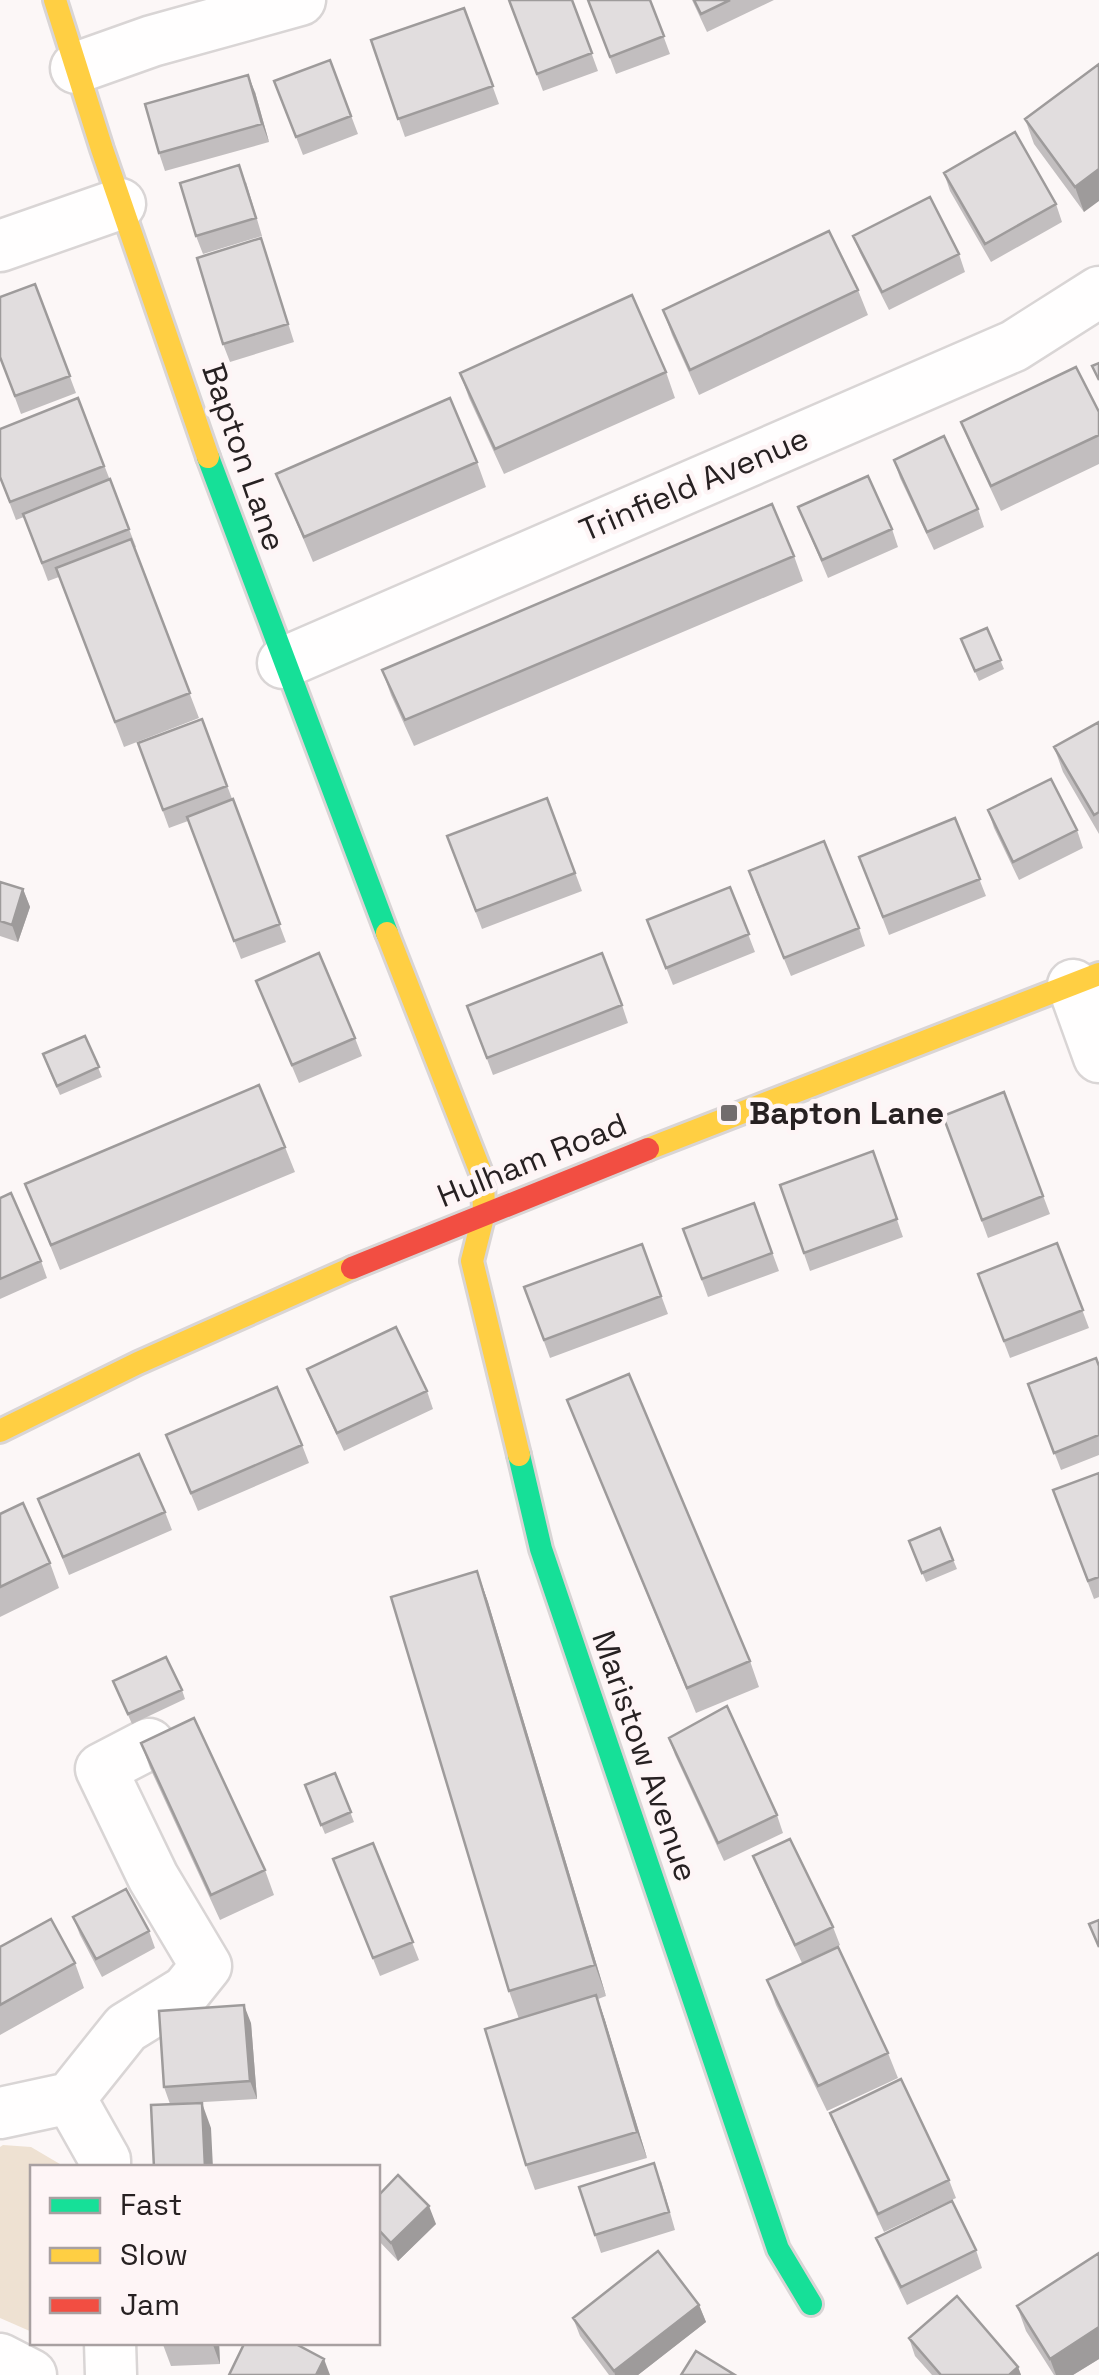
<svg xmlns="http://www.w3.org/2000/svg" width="1099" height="2375" font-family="'Space Grotesk',sans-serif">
<rect width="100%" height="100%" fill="#fcf7f7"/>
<!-- green -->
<path fill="#eee1d2" d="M3,2145L31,2147L65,2167L32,2168V2332L0,2318V2147Z"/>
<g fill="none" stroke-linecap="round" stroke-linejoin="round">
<!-- street casing -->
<g stroke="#d9d5d5" stroke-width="55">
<path id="street" d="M76,68L152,41L300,0
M0,246L120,204
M283,663L1014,346L1099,292
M1073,985L1099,1057
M70,2098L126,2028L186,1991L206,1966L153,1877L101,1769L149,1744
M0,2113L70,2098L105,2160V2168
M110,2342L111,2375
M0,2359L31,2375"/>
</g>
<!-- fast casing -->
<g stroke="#d9d5d5" stroke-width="28">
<path id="fast" d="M208,457L387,933
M519,1455L541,1549L778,2249L811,2304"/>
</g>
<!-- slow casing -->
<g stroke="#d9d5d5" stroke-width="28">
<path id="slow" d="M55,0L102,149L208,457
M387,933L483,1178L484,1213L472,1261L519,1455
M648,1149L1099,974
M0,1431L138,1363L352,1268"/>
</g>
<!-- jam casing -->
<g stroke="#d9d5d5" stroke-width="28">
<path id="jam" d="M352,1268L648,1149"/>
</g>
<!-- street -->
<use href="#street" stroke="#fffefe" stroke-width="50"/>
<!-- fast -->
<use href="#fast" stroke="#16e098" stroke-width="22"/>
<!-- slow -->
<use href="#slow" stroke="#ffcf43" stroke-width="22"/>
<!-- jam -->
<use href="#jam" stroke="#f24e42" stroke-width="22"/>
</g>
<!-- wall -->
<path fill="#c2bebf" d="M509,0H572L598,71L543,91Z
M588,0H650L670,54L616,74Z
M692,0H774L707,32Z
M464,8L499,104L405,137L371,40Z
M330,60L358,134L303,155L274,81Z
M1099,64L1084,212L1034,144L1025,119Z
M255,92L269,142L165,171L159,153Z
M944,173L1056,204L1062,222L991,262L950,191Z
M246,182L262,236L203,254L196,236Z
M853,236L959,254L965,272L889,310L860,253Z
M267,256L294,342L230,362L223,344Z
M35,284L76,393L21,414L0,357Z
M858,290L868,315L699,395L672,335L663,310Z
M666,372L675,398L504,474L469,398L460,373Z
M78,398L129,529L136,547L134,548L199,718L124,747L59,577L48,581L24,517L16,520L0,478Z
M1099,412V464L1001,511L971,447L961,422Z
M894,460L978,509L984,527L934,550L900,478Z
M477,462L486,487L313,562L276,474Z
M798,507L892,529L898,547L828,578Z
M794,556L803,581L414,746L391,695L382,670Z
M987,628L1004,669L979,681L965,649Z
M202,719L286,942L241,959L188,821L169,828L138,743Z
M1099,722V834L1063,772L1054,747Z
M547,798L582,891L482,929L447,836Z
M988,810L1077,830L1083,848L1019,880L994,828Z
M955,818L986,896L889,935L859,857Z
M0,882L23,889L30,907L18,942L0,936Z
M730,887L755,952L673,985L647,920Z
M755,889L859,928L865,946L791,976Z
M256,981L355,1038L362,1056L299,1083Z
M622,1005L628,1023L493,1075L467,1006Z
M85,1036L102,1077L60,1095L46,1063Z
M1004,1092L1050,1214L988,1238L943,1116Z
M285,1147L295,1172L60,1270L25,1184Z
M873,1151L903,1237L810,1271L780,1185Z
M0,1198L41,1261L47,1278L0,1299Z
M754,1203L779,1271L708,1297L683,1229Z
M1057,1243L1089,1328L1010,1358L978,1274Z
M642,1244L668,1314L550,1358L524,1287Z
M1099,1366V1455L1061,1470L1028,1384Z
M307,1369L427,1391L433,1409L344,1451L314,1386Z
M567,1400L750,1661L759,1687L696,1713Z
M166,1435L302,1445L309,1463L198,1511Z
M1099,1473V1597L1094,1599L1053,1490Z
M38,1499L165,1512L172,1530L69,1575Z
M0,1514L50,1563L59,1588L0,1617Z
M940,1528L957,1569L926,1582L909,1541Z
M477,1571L488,1602L606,1996L598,1999L647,2158L535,2190L526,2165L519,2019L509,1991Z
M113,1681L182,1690L185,1699L132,1724Z
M669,1738L777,1815L783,1833L724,1861L675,1755Z
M141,1743L265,1870L274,1895L220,1920L150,1768Z
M335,1773L354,1822L325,1834L305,1785Z
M373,1843L419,1960L380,1976L340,1877Z
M753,1856L833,1927L840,1945L802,1963L760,1874Z
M73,1917L149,1931L155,1948L102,1977L80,1935Z
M0,1947L75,1963L84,1988L0,2035Z
M767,1980L888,2053L898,2078L827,2111L776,2005Z
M251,2023L257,2099L170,2104L164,2087Z
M830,2113L949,2180L956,2198L884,2232L837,2131Z
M661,2181L675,2230L601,2253L595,2235Z
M378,2196L436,2224L398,2261L378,2240Z
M876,2238L976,2250L982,2268L907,2305L883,2256Z
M1099,2253V2359L1073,2375H1054L1026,2331L1017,2306Z
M699,2305L706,2322L638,2375H609L580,2336L573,2318Z
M909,2338L1018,2367L1021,2375H932L915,2356Z
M162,2342H219L220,2364L171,2366Z"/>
<!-- shaded-wall -->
<path fill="#9e9b9b" d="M248,75L255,92L269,142L262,124Z
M1099,169V201L1084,212L1075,187Z
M23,889L30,907L18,942L12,925Z
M477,1571L488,1602L606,1996L595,1965Z
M596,1995L605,2020L647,2158L637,2132Z
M244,2005L251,2023L257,2099L250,2081Z
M202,2103L211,2128L213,2168H205Z
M429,2206L436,2224L398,2261L391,2243Z
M699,2305L706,2322L638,2375H615L614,2371Z
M1099,2327V2359L1073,2375H1056L1050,2359Z
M212,2342H219L220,2364Z
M324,2359L330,2375H316Z
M1018,2367L1021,2375H1009Z"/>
<!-- building -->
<path fill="#e1ddde" stroke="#9e9b9b" stroke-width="2.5" d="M509,0H572L592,53L537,74Z
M588,0H650L664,36L610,57Z
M694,0H730L701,14Z
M464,8L493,86L398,119L371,40Z
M330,60L351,116L296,137L274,81Z
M1099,64V169L1075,187L1025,119Z
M248,75L262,124L159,153L145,104Z
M1015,132L1056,204L985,244L944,173Z
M239,165L256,218L196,236L180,183Z
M930,197L959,254L882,292L853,236Z
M829,231L858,290L690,370L663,310Z
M261,238L288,324L223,344L197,258Z
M35,284L70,376L15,396L0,357V297Z
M632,295L666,372L495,449L460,373Z
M1099,363V380L1092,366Z
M1076,367L1099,412V435L991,486L961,422Z
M78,398L104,466L10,502L0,477V429Z
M450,398L477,462L304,537L276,474Z
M944,436L978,509L927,532L894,460Z
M868,476L892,529L822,560L798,507Z
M110,479L129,529L42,563L23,514Z
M772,504L794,556L405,720L382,670Z
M131,539L190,693L115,722L56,568Z
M987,628L1001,660L975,671L961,639Z
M202,719L227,786L163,810L138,743Z
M1099,722V812L1094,815L1054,747Z
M1051,779L1077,830L1013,862L988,810Z
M547,798L575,873L476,911L447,836Z
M233,799L280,924L234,941L187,817Z
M955,818L980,879L883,917L859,857Z
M824,841L859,928L784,958L749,871Z
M0,882L23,889L12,925L0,921Z
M730,887L749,934L666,968L647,920Z
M319,953L355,1038L292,1065L256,981Z
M602,953L622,1005L487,1058L467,1006Z
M85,1036L99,1067L57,1086L43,1054Z
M259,1085L285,1147L51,1245L25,1184Z
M1004,1092L1043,1196L982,1220L943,1116Z
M873,1151L897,1219L804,1253L780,1185Z
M11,1193L41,1261L0,1279V1198Z
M754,1203L772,1253L702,1279L683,1229Z
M1057,1243L1083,1310L1004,1341L978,1274Z
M642,1244L661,1296L544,1340L524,1287Z
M396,1327L427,1391L337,1433L307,1369Z
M1096,1358L1099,1366V1435L1054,1453L1028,1384Z
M629,1374L750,1661L687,1688L567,1400Z
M277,1387L302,1445L191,1493L166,1435Z
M139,1454L165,1512L63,1557L38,1499Z
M1099,1473V1577L1088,1581L1053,1490Z
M23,1503L50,1563L0,1587V1514Z
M940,1528L953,1560L922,1573L909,1541Z
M477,1571L595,1965L509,1991L391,1597Z
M166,1657L182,1690L128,1714L113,1681Z
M727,1706L777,1815L718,1843L669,1738Z
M194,1718L265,1870L211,1895L141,1743Z
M335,1773L351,1812L321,1825L305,1785Z
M790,1839L833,1927L795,1945L753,1856Z
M373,1843L413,1942L373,1958L333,1859Z
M126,1889L149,1931L96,1959L73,1917Z
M51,1919L75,1963L0,2005V1947Z
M1099,1920V1947L1089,1924Z
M838,1947L888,2053L818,2086L767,1980Z
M596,1995L637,2132L526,2165L485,2029Z
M244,2005L250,2081L164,2087L159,2011Z
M901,2079L949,2180L878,2214L830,2113Z
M202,2103L205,2168H154L151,2105Z
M654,2163L669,2212L595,2235L579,2187Z
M398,2175L429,2206L391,2243L378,2229V2196Z
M952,2201L976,2250L901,2287L876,2238Z
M658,2251L699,2305L614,2371L573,2318Z
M1099,2253V2327L1050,2359L1017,2306Z
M957,2296L1018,2367L1009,2375H941L909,2338Z
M245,2342H292L324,2359L316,2375H229Z
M696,2351L735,2375H681Z"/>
<!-- markers -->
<rect fill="#726c6d" stroke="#fef5f6" stroke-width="4" x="719" y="1103" width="20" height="20" rx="5"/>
<g text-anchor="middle" stroke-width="9" stroke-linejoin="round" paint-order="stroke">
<!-- street labels -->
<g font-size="32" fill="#272122" stroke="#fef5f6">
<text transform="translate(244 457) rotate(71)" y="11">Bapton Lane</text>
<text transform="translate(694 484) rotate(-23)" y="11">Trinfield Avenue</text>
<text transform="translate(532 1160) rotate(-22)" y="11">Hulham Road</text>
<text transform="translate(645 1756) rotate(71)" y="11">Maristow Avenue</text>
</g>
<!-- poi labels -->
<g font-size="32" font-weight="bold" fill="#272122" stroke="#fef5f6" text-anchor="start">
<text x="749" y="1124">Bapton Lane</text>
</g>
</g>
<!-- legend -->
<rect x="30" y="2165" width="350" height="180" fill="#fef5f6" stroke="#a8a0a1" stroke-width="2.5"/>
<rect x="50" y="2198" width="50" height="15" fill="#16e098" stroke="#a8a0a1" stroke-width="2.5"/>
<text x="120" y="2215" font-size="30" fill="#272122">Fast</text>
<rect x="50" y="2248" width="50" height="15" fill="#ffcf43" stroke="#a8a0a1" stroke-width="2.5"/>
<text x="120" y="2265" font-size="30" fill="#272122">Slow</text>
<rect x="50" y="2298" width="50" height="15" fill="#f24e42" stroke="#a8a0a1" stroke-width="2.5"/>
<text x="120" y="2315" font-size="30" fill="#272122">Jam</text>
</svg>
